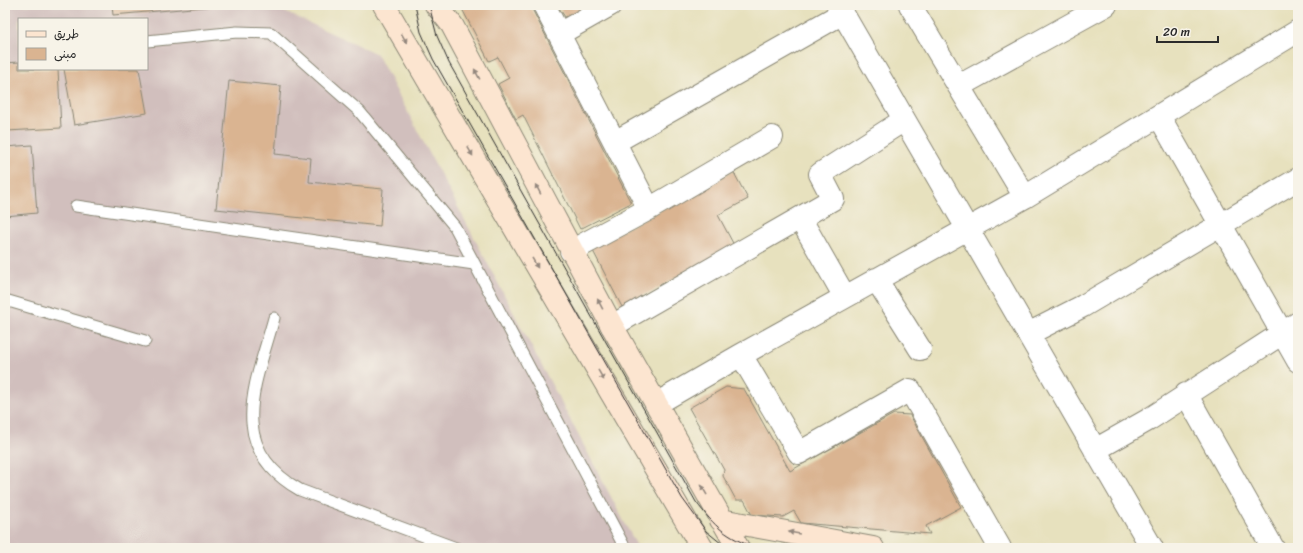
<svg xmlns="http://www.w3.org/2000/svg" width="1303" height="553" font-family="Sriracha,'Playpen Sans Arabic',sans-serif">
<rect width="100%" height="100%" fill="#f7f3e8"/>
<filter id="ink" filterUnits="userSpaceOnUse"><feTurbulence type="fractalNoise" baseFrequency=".025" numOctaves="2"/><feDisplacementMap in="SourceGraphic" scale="8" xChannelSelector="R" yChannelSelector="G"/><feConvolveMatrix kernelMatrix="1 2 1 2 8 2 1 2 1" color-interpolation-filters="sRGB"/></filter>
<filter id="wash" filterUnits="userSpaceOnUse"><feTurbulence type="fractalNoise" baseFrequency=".012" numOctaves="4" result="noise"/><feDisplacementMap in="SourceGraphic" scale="16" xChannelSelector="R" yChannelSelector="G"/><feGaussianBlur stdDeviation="0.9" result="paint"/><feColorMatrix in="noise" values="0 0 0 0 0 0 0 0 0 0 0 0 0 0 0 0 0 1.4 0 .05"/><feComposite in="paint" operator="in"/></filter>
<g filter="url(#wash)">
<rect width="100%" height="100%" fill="#e7e1be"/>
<!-- industrial -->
<path fill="#d1bfbd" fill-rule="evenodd" d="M5,5H270L377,54L638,548H5ZM19,19H147V69H19Z"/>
<g id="blocks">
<!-- building -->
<path fill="#dab491" d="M112,5H215V6L113,15Z
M460,5H530L631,203L580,229L523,115L516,119L498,84L509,78L498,57L489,61Z
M557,5H593L567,20Z
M19,62V69H58L61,128L7,131L5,63Z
M64,69H139L147,113L74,125Z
M229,81L281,86L275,154L311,158L309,182L383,189L380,226L216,209Z
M32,145L37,213L5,216V147Z
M733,171L748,199L718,215L735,247L622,307L591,247Z
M726,387L744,389L790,471L894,414L910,415L961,507L926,526L930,534L801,523L794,511L783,517L752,515L744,500H736L723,476L724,470L689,408Z"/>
</g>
</g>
<g filter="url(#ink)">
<use href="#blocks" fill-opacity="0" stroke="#898674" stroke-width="1"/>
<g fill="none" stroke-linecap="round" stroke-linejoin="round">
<!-- lane casing -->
<g stroke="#898674" stroke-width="13">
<path id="lane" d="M147,41L237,32L271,33L359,111L455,227L625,548
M76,206L474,264
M5,300L145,341
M274,318C256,384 224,447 300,490L456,548"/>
</g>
<!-- street casing -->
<g stroke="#898674" stroke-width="24">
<path id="street" d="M544,5L649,209
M838,5L1152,548
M910,5L1025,197
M559,34L610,5
M959,86L1106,5
M1159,116L1298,361
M615,142L843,13
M800,218L845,297
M571,251L649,209L772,137
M876,279L920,349
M612,326L833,199L820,174L904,120
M1028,334L1083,306L1298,179
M741,355L799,453L910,390L1000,548
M1186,394L1273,548
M656,404L741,355L1025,197L1298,31
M1095,450L1148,420L1298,323"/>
</g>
<!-- secondary casing -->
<g stroke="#898674" stroke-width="24">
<path id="secondary" d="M384,5L702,548
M436,5L452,25L612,326L738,548
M721,520L873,548"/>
</g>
<!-- lane -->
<use href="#lane" stroke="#fff" stroke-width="11"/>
<!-- street -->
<use href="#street" stroke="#fff" stroke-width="22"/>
<!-- secondary -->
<use href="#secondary" stroke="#fce5d0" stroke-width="22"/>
<!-- tram -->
<path stroke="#2b2b2b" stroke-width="1" d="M415,5L421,32L433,59L682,498L706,531L727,548
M429,5L437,36L449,63L696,502C715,527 726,537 756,548"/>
</g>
<!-- one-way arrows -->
<defs><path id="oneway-solid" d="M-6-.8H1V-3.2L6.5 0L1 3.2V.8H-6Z"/></defs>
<g fill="#94887e">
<use href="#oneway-solid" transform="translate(404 38) rotate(60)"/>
<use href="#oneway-solid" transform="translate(477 74) rotate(-118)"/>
<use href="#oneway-solid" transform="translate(470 151) rotate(60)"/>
<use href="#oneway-solid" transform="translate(538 189) rotate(-118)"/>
<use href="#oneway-solid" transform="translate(535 263) rotate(60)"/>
<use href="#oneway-solid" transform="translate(600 304) rotate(-118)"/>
<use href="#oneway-solid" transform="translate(601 375) rotate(60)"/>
<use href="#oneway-solid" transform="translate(704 490) rotate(-120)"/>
<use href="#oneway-solid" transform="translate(794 533) rotate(-170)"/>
</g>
</g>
<!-- margin -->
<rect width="1303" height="553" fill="none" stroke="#f7f3e8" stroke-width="20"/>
<!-- legend -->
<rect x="18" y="18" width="130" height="52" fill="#f7f3e8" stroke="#a5a39c"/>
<rect x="26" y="31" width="20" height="6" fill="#fce5d0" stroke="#a5a39c"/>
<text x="54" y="38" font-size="12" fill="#2b2b2b">طريق</text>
<rect x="26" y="48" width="20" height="12" fill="#dab491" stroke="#a5a39c"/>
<text x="54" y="58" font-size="12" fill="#2b2b2b">مبنى</text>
<!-- scale -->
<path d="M1157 36v6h61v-6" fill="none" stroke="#2b2b2b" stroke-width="2"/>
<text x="1163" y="36" font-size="12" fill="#2b2b2b" stroke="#f7f3e8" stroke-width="3" paint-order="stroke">20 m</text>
</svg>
